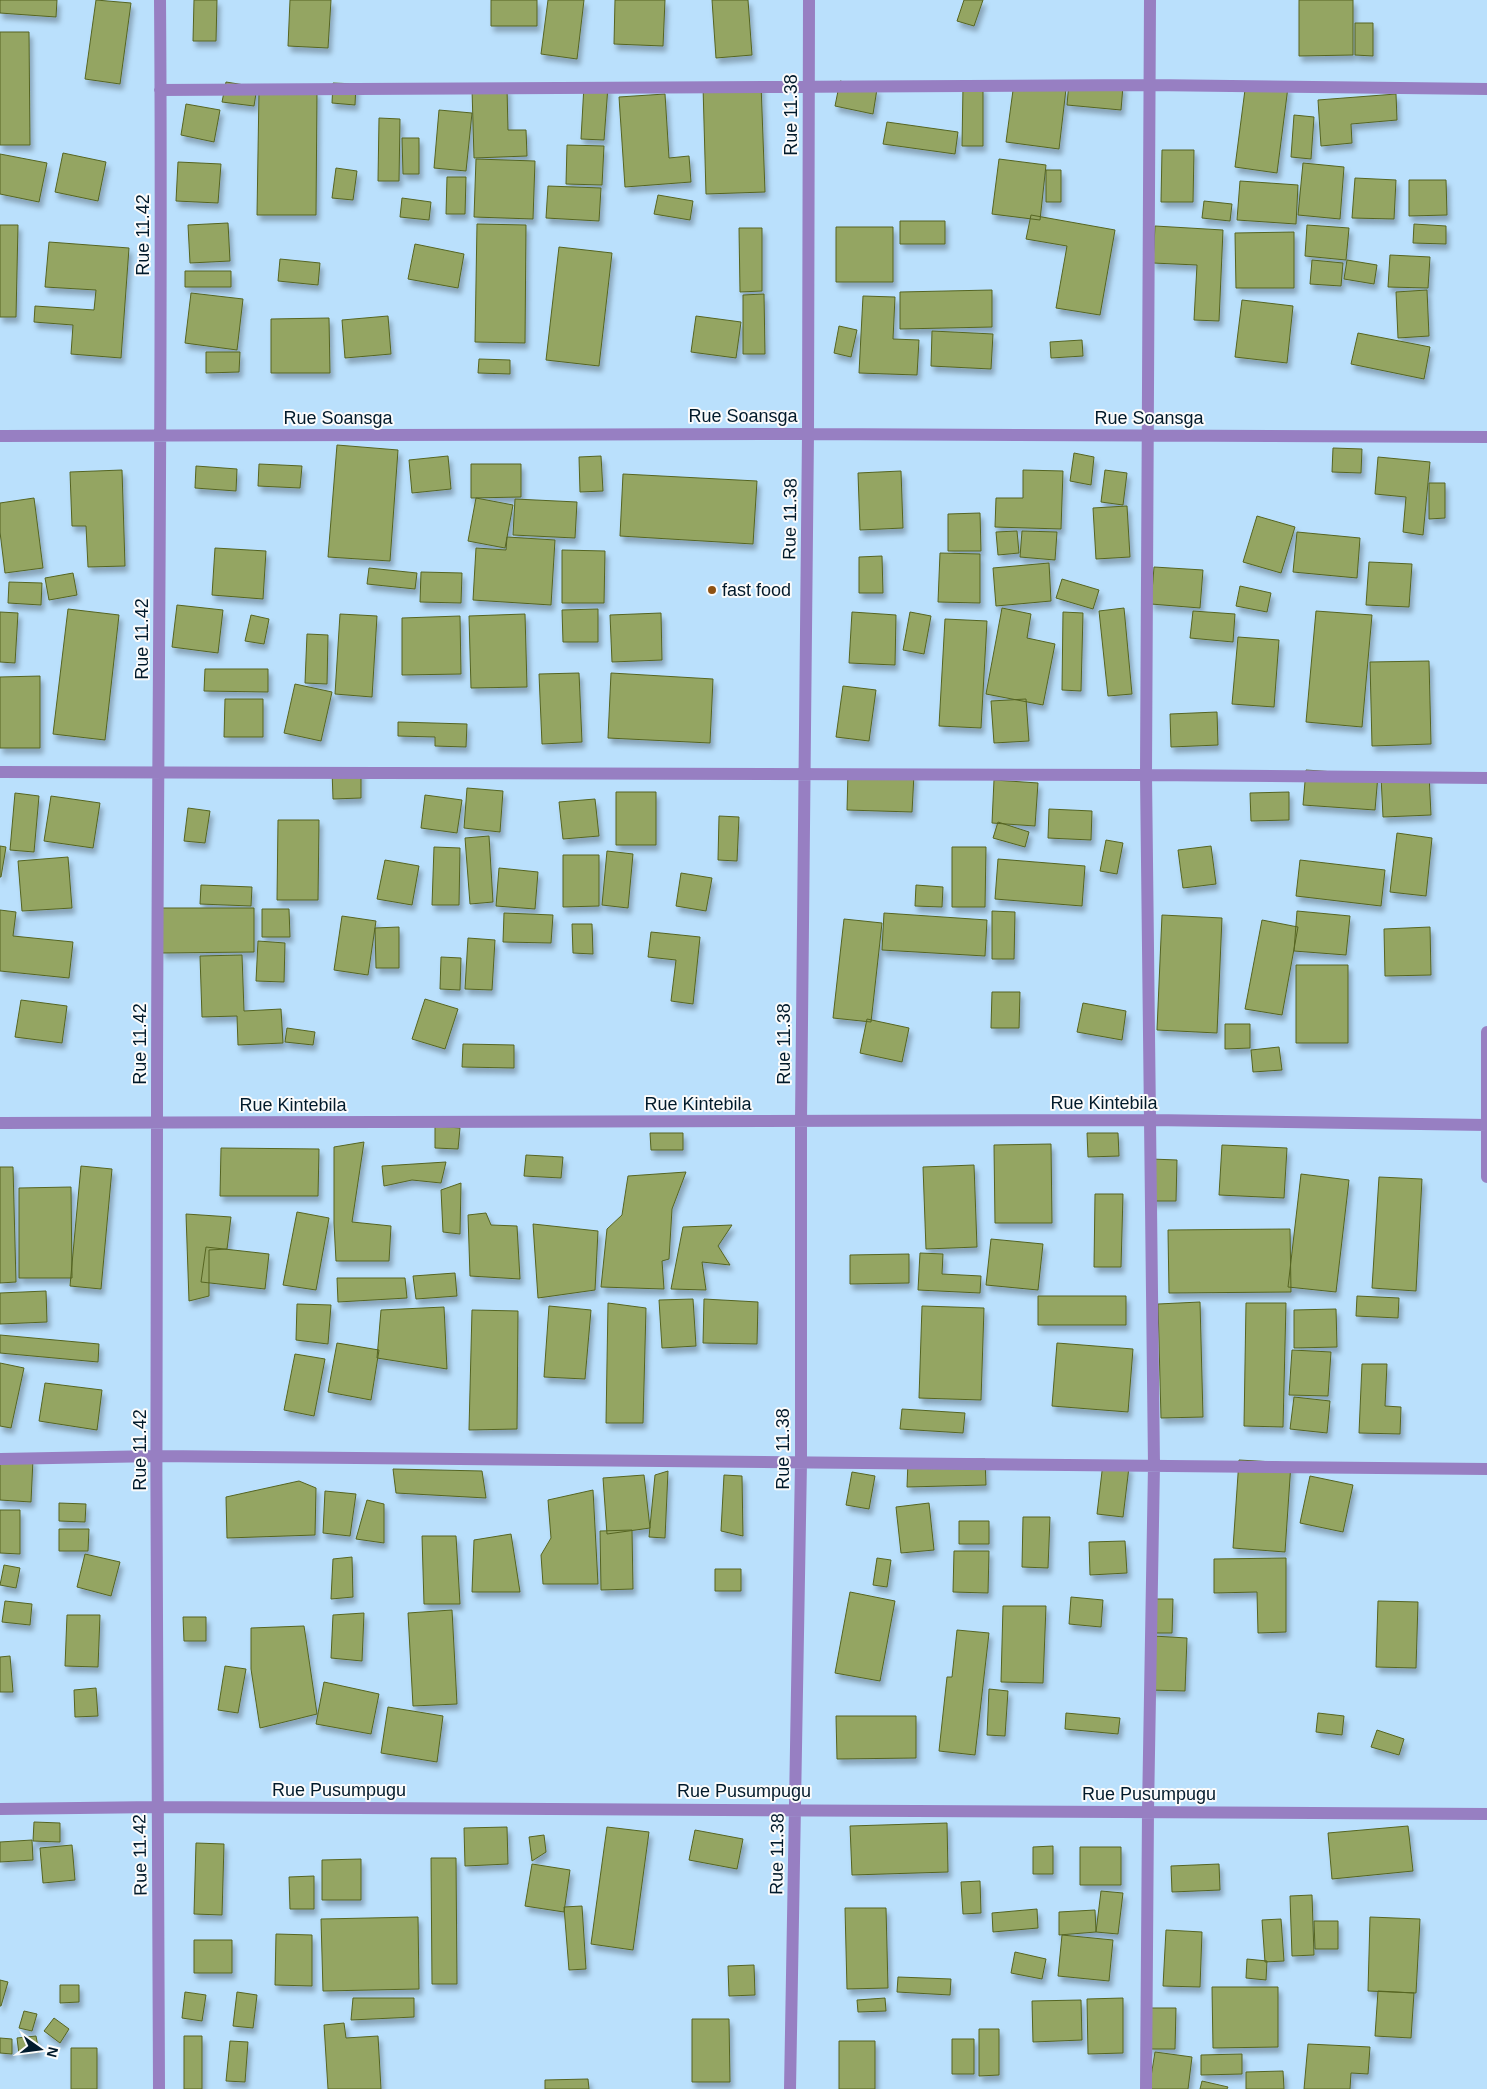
<svg xmlns="http://www.w3.org/2000/svg" width="1487" height="2089" font-family="Arial,sans-serif">
<defs>
<filter id="shadow"><feDropShadow dx="3" dy="5.5" stdDeviation="2.5" flood-color="#0004"/></filter>
</defs>
<rect width="100%" height="100%" fill="#bae0fc"/>
<!-- building -->
<path fill="#94a562" stroke="#566522" filter="url(#shadow)" d="M0,0H57L56,17L0,13Z
M96,0L131,3L120,84L85,79Z
M194,0H217L216,41H193Z
M290,0H331L328,48L288,46Z
M491,0H537V26H491Z
M548,0H584L577,59L541,54Z
M615,0H665L663,46L614,44Z
M712,0H748L752,55L716,58Z
M964,0H983L974,26L957,21Z
M1299,0H1353V55L1299,56Z
M1355,23H1373V56L1355,55Z
M0,32H29L30,145H0Z
M840,81L877,89L873,114L835,106Z
M226,82L257,87L254,106L222,102Z
M1069,82L1123,86L1121,110L1067,105Z
M1246,82L1288,87L1277,173L1235,167Z
M333,83L356,84L355,105L332,103Z
M1014,83L1066,89L1059,149L1006,142Z
M761,84L765,192L706,194L703,86Z
M584,85L608,86L604,140L581,139Z
M963,86L983,87V146H962Z
M507,88L508,130H526L527,156L474,158L472,89Z
M259,91H317L316,215H257Z
M665,94L669,158L689,156L691,182L625,187L619,97Z
M1396,94L1397,120L1351,124L1352,143L1321,146L1318,100Z
M186,104L220,110L214,142L181,135Z
M439,110L472,113L466,171L434,168Z
M1294,115L1314,117L1311,159L1291,157Z
M379,118L400,119L399,181H378Z
M887,122L958,132L955,154L883,144Z
M402,138H419V174H403Z
M567,145L604,146L602,185L566,184Z
M1162,150H1194L1193,202H1161Z
M63,153L106,162L98,201L55,192Z
M0,154L47,163L39,202L0,194Z
M476,159L535,161L533,219L474,217Z
M999,159L1046,165L1040,220L992,214Z
M178,162L221,164L218,203L176,201Z
M1303,163L1344,167L1340,219L1298,215Z
M336,168L357,171L353,200L332,198Z
M1046,170H1061V202H1046Z
M447,177H466L465,214H446Z
M1355,178L1396,180L1394,219L1352,218Z
M1409,180H1446L1447,215L1409,216Z
M1240,181L1298,185L1296,224L1237,220Z
M548,186L601,188L599,221L546,218Z
M658,195L693,201L690,220L654,214Z
M402,198L431,202L429,220L400,217Z
M1204,201L1232,204L1230,221L1202,218Z
M1031,215L1115,230L1100,315L1056,308L1067,246L1026,239Z
M900,221H945V244H900Z
M228,223L230,261L190,263L188,225Z
M477,224L526,225L525,343L475,342Z
M1414,224L1446,226V244L1413,243Z
M0,225H18L16,317H0Z
M1307,225L1349,228L1346,260L1305,256Z
M1155,226L1223,230L1219,321L1194,320L1197,265L1153,263Z
M836,227H893V282H836Z
M739,228H762V291L740,292Z
M1294,232V288H1236L1235,233Z
M49,242L129,248L121,358L71,354L73,325L34,322L35,306L94,310L96,290L45,287Z
M415,244L464,254L458,288L408,279Z
M559,247L612,253L599,366L546,360Z
M1390,255L1430,257L1428,288L1388,287Z
M280,259L320,263L318,285L278,281Z
M1312,260L1343,263L1341,286L1310,284Z
M1347,260L1377,265L1374,284L1344,279Z
M185,271H231V287H185Z
M992,290V327L900,329V292Z
M1427,290L1429,336L1398,338L1396,292Z
M191,293L243,299L237,350L185,343Z
M764,294L765,354H743V295Z
M863,296L895,297L893,339L919,340L917,375L859,373Z
M1242,300L1293,306L1287,363L1235,357Z
M388,316L391,354L345,358L342,320Z
M696,316L741,322L736,358L691,352Z
M329,318L330,373H271V319Z
M839,326L857,330L851,357L834,353Z
M932,331L993,334L991,369L931,366Z
M1358,333L1430,347L1424,379L1351,364Z
M1082,340L1083,356L1051,358L1050,342Z
M206,352H240L239,372L206,373Z
M479,359L510,360V374L478,373Z
M337,445L398,450L390,561L328,557Z
M1333,448L1362,449L1361,473L1332,472Z
M1074,453L1094,457L1091,485L1070,481Z
M448,456L451,489L412,493L409,460Z
M601,456L603,491L580,492L579,457Z
M1378,457L1430,462L1423,535L1403,532L1406,497L1375,494Z
M259,464L302,466L300,488L258,486Z
M471,464H521V497L471,498Z
M196,466L237,469L236,491L195,488Z
M122,470L125,566L88,567L86,526H72L70,472Z
M1023,470L1063,471L1061,529L995,527L996,498H1023Z
M1105,470L1127,473L1123,505L1101,502Z
M901,471L903,528L860,530L858,473Z
M623,474L757,481L753,544L620,536Z
M1429,483H1445V518L1429,519Z
M34,498L43,568L5,573L0,532V503Z
M476,498L513,505L505,548L468,541Z
M515,499L577,502L575,538L513,535Z
M1127,506L1130,557L1096,559L1093,508Z
M980,513L981,551H948V514Z
M1257,516L1295,527L1281,573L1243,562Z
M1017,531L1019,553L998,555L996,532Z
M1022,531L1057,532L1055,560L1020,557Z
M1297,532L1360,538L1357,578L1293,572Z
M507,537L555,540L551,605L473,600L476,548L506,550Z
M215,548L266,551L263,599L212,595Z
M562,550L605,551L604,603H562Z
M940,553L980,554V603L938,602Z
M882,556L883,593H859V557Z
M1369,562L1412,564L1409,607L1366,605Z
M1049,563L1051,601L996,606L993,568Z
M1154,567L1203,570L1200,608L1151,604Z
M369,568L417,573L415,589L367,584Z
M421,572L462,573L461,603L420,602Z
M73,573L77,595L49,600L45,578Z
M1062,579L1099,590L1093,609L1056,598Z
M9,582L42,583L41,605L8,603Z
M1240,586L1271,593L1267,612L1236,606Z
M177,605L223,610L218,653L172,647Z
M1002,608L1031,614L1027,638L1055,644L1043,705L986,694Z
M1124,608L1132,694L1108,696L1099,611Z
M68,609L119,615L105,740L53,734Z
M598,609V642H563L562,610Z
M1193,611L1235,614L1233,642L1190,638Z
M1316,611L1372,615L1362,727L1306,722Z
M0,612L18,613L15,663L0,662Z
M852,612L896,615L895,665L849,663Z
M910,612L931,616L924,654L903,650Z
M1063,612L1083,613L1081,691L1062,690Z
M661,613L662,660L612,662L610,615Z
M340,614L377,616L372,697L335,694Z
M525,614L527,687L471,688L469,616Z
M251,615L269,619L264,644L245,641Z
M460,616L461,674L402,675V618Z
M945,619L987,621L981,728L939,726Z
M307,634L328,635L327,684L305,683Z
M1238,637L1279,640L1274,707L1232,704Z
M1429,661L1431,744L1372,746L1370,662Z
M205,669H268V692L204,691Z
M579,673L582,742L542,744L539,674Z
M611,673L713,679L710,743L608,738Z
M40,676V748H0V677Z
M295,684L332,692L321,741L284,733Z
M843,686L876,690L869,741L836,737Z
M225,699H263V737H224Z
M1026,699L1029,741L994,743L991,701Z
M1217,712L1218,745L1171,747L1170,714Z
M398,722L467,724L466,747L435,746V737L398,736Z
M361,769V798L333,799L332,770Z
M1306,770L1378,775L1375,810L1303,805Z
M848,772L914,774L912,812L847,810Z
M1429,774L1431,815L1383,817L1381,776Z
M994,780L1038,783L1035,826L992,823Z
M467,788L503,791L500,832L464,828Z
M616,792H656V845H616Z
M1289,792V820L1251,821L1250,793Z
M15,793L39,796L34,852L10,850Z
M425,795L462,800L457,833L421,828Z
M51,796L100,803L93,848L44,841Z
M595,799L599,836L563,839L559,802Z
M188,808L210,811L205,843L184,841Z
M1049,809L1092,811L1091,840L1048,838Z
M719,816L739,817L737,861L718,860Z
M278,820H319L318,900H277Z
M998,822L1029,832L1025,847L993,838Z
M1397,833L1432,838L1426,896L1390,892Z
M489,836L493,902L470,904L465,838Z
M1106,840L1123,843L1117,874L1100,871Z
M0,846L6,847L1,877H0Z
M1211,846L1216,884L1183,888L1178,850Z
M434,847L460,848L459,905H432Z
M952,847H986L985,907H952Z
M607,851L633,854L628,908L602,905Z
M563,855H599V906L563,907Z
M68,857L72,908L22,911L18,861Z
M998,859L1085,866L1082,906L995,899Z
M385,860L419,866L412,905L377,899Z
M1300,860L1385,870L1381,906L1296,896Z
M499,868L538,872L535,909L496,906Z
M681,873L712,878L706,911L676,906Z
M201,885L252,887L251,906L200,904Z
M916,885L943,887L942,907L915,906Z
M162,908H254V952L162,953Z
M262,909H289L290,937H262Z
M0,910L16,912L13,936L73,942L69,978L0,971Z
M992,911L1015,912L1014,959H992Z
M1297,911L1350,916L1346,955L1294,951Z
M504,913L553,915L551,943L503,942Z
M884,913L987,920L985,956L882,950Z
M1162,915L1222,918L1217,1033L1157,1030Z
M342,916L376,921L368,975L334,970Z
M844,919L882,923L871,1022L833,1018Z
M1262,920L1298,927L1282,1015L1245,1009Z
M572,924H592L593,954L573,953Z
M399,927V968H376L375,928Z
M1430,927L1431,975L1385,976L1384,929Z
M651,932L700,937L693,1004L671,1001L676,960L648,957Z
M468,938L495,940L492,990L465,989Z
M258,941L285,943L284,982L256,981Z
M242,955L244,1011L281,1009L283,1043L238,1045L237,1016L202,1017L200,956Z
M441,957L461,958L460,990L440,989Z
M1296,965H1348V1043H1296Z
M992,992H1020L1019,1028H991Z
M425,999L458,1009L445,1049L412,1039Z
M21,1000L67,1006L62,1043L15,1037Z
M1083,1003L1126,1011L1122,1040L1077,1032Z
M867,1019L909,1028L902,1062L860,1053Z
M1225,1024H1250V1048L1225,1049Z
M287,1028L315,1032L313,1045L285,1042Z
M463,1044L514,1045V1068L462,1067Z
M1279,1047L1282,1070L1253,1072L1251,1050Z
M435,1126L460,1128L458,1149L435,1148Z
M650,1133H683V1150H651Z
M1087,1133H1118L1119,1156L1088,1157Z
M364,1142L352,1222L391,1226L389,1261H336L334,1223V1147Z
M1051,1144L1052,1223H995L994,1145Z
M1222,1145L1287,1148L1284,1198L1219,1195Z
M221,1148L319,1149L318,1196H220Z
M526,1155L563,1157L561,1178L524,1176Z
M1151,1159L1177,1160L1176,1201H1151Z
M446,1162L441,1183L412,1180L384,1186L382,1166Z
M974,1165L977,1247L926,1249L923,1167Z
M81,1166L112,1169L101,1289L70,1286Z
M0,1167H13L16,1282L0,1283Z
M686,1172L672,1209L669,1259L662,1261L664,1289L601,1287L607,1229L622,1215L628,1176Z
M1301,1174L1349,1180L1336,1292L1288,1287Z
M1379,1177L1422,1179L1416,1291L1372,1288Z
M461,1183L460,1234L443,1232L441,1190Z
M71,1187L72,1278H19V1188Z
M1095,1194H1123L1121,1267H1094Z
M297,1212L329,1218L316,1290L283,1285Z
M486,1213L491,1225L517,1226L520,1279L470,1276L468,1215Z
M186,1214L231,1217L227,1249L209,1250V1296L189,1301Z
M533,1224L598,1231L595,1290L538,1298Z
M732,1225L718,1246L730,1265L702,1262L706,1290L671,1289L683,1227Z
M1290,1229L1291,1292L1169,1293L1168,1230Z
M991,1239L1043,1244L1038,1290L986,1285Z
M206,1247L269,1254L265,1289L201,1282Z
M920,1253L943,1254L942,1274L981,1276L980,1293L918,1290Z
M909,1254V1283L850,1284V1255Z
M455,1273L457,1296L416,1299L413,1276Z
M337,1278H405L407,1298L338,1302Z
M46,1291L47,1322L0,1324V1293Z
M1038,1296H1126V1325H1038Z
M1357,1296L1399,1298L1398,1318L1356,1316Z
M693,1299L696,1346L662,1348L659,1300Z
M704,1299L758,1302L757,1344L703,1343Z
M1200,1302L1203,1417L1161,1418L1158,1304Z
M608,1303L646,1308L643,1423H606Z
M1246,1303H1286L1283,1427L1244,1426Z
M297,1304L331,1305L328,1344L296,1340Z
M549,1306L591,1310L585,1379L544,1377Z
M922,1306L984,1308L981,1400L919,1398Z
M444,1307L447,1369L377,1358L381,1310Z
M1336,1309L1337,1347L1294,1348V1310Z
M472,1310L518,1311L517,1429L469,1430Z
M0,1335L99,1344L98,1362L0,1353Z
M337,1343L379,1350L371,1400L328,1392Z
M1057,1343L1133,1349L1128,1412L1052,1406Z
M1292,1350L1331,1352L1328,1396L1289,1395Z
M295,1354L325,1359L314,1416L284,1410Z
M0,1363L24,1368L11,1428L0,1426Z
M1362,1364H1387L1385,1406L1401,1407L1400,1434L1359,1433Z
M45,1383L102,1390L97,1430L39,1421Z
M1294,1397L1330,1401L1327,1433L1290,1429Z
M902,1409L965,1413L963,1433L900,1429Z
M0,1457L33,1459L31,1502L0,1500Z
M985,1459L986,1485L907,1487L908,1461Z
M1239,1460L1291,1463L1285,1552L1233,1548Z
M1103,1463L1129,1467L1123,1517L1097,1514Z
M393,1469L482,1471L486,1498L396,1493Z
M668,1471L665,1538L649,1537L655,1475Z
M852,1472L875,1476L869,1509L846,1505Z
M644,1475L650,1528L607,1534L603,1478Z
M724,1475L742,1476L743,1536L721,1531Z
M1310,1476L1353,1485L1343,1532L1300,1523Z
M299,1481L316,1488L315,1535L227,1538L226,1497Z
M593,1490L598,1584H543L541,1555L551,1538L548,1500Z
M325,1491L356,1494L350,1536L323,1533Z
M367,1500L384,1504V1543L356,1539Z
M59,1503L86,1504L85,1522L59,1521Z
M929,1503L934,1550L901,1553L896,1507Z
M0,1510H20V1554L0,1553Z
M1023,1517H1050L1048,1568L1022,1567Z
M959,1521H989V1544H959Z
M59,1529H89L88,1551H59Z
M632,1530L633,1589L601,1590L600,1531Z
M511,1534L520,1592H472L474,1540Z
M422,1536H456L460,1604H424Z
M1125,1541L1127,1573L1090,1575L1089,1542Z
M954,1551H989L988,1593L953,1592Z
M85,1554L120,1562L111,1596L77,1587Z
M352,1557L353,1597L331,1599L333,1559Z
M877,1558L891,1560L887,1587L873,1585Z
M1286,1558V1632L1258,1633L1257,1592L1214,1593V1559Z
M4,1565L20,1568L16,1588L0,1585Z
M715,1569H741V1591H715Z
M850,1592L895,1601L880,1681L835,1673Z
M1071,1597L1103,1600L1101,1627L1069,1624Z
M1152,1599H1173L1172,1633H1152Z
M5,1601L32,1604L30,1625L2,1622Z
M1378,1601L1418,1602L1416,1668L1376,1667Z
M1003,1606H1046L1043,1683L1001,1682Z
M452,1610L457,1704L413,1706L408,1613Z
M364,1613L362,1661L331,1658L333,1615Z
M67,1615H100L98,1667L65,1666Z
M183,1617H206V1641H184Z
M304,1626L317,1714L260,1728L251,1669V1628Z
M957,1630L989,1633L975,1755L939,1751L947,1677H952Z
M1153,1636L1187,1638L1185,1691L1150,1690Z
M10,1656L13,1692H0V1657Z
M225,1666L246,1669L238,1713L218,1710Z
M324,1682L379,1694L371,1734L316,1724Z
M96,1688L98,1716L75,1717L74,1690Z
M989,1689L1008,1691L1005,1736L987,1735Z
M388,1707L443,1716L437,1762L381,1753Z
M1066,1713L1120,1718L1118,1734L1065,1729Z
M1318,1713L1344,1716L1342,1735L1316,1732Z
M836,1716H916V1758L837,1759Z
M1377,1730L1404,1739L1399,1755L1371,1747Z
M34,1822L60,1823V1842L33,1841Z
M947,1823L948,1872L852,1875L850,1826Z
M1408,1826L1413,1871L1332,1879L1328,1833Z
M507,1827L508,1864L465,1866L464,1828Z
M607,1827L649,1832L633,1950L591,1944Z
M695,1830L743,1839L737,1869L689,1860Z
M544,1835L546,1852L532,1861L529,1837Z
M32,1840L33,1860L0,1862V1842Z
M196,1843L224,1844L222,1915L194,1914Z
M72,1845L75,1880L43,1883L40,1848Z
M1053,1846V1874H1033V1847Z
M1080,1847H1121V1885H1080Z
M431,1858H456L457,1984H432Z
M361,1859V1900H322V1860Z
M532,1864L570,1870L564,1912L525,1906Z
M1219,1864L1220,1890L1172,1892L1171,1866Z
M314,1876V1909H290L289,1877Z
M980,1881L981,1913L963,1914L961,1882Z
M1101,1891L1123,1893L1118,1934L1096,1932Z
M1312,1895L1314,1955L1292,1956L1290,1896Z
M582,1906L586,1969L569,1970L564,1907Z
M845,1908H886L888,1988L847,1989Z
M1037,1909L1038,1928L993,1932L992,1913Z
M1095,1910L1096,1932L1059,1935V1912Z
M418,1917L419,1989L323,1991L321,1919Z
M1370,1917L1420,1919L1416,1993L1368,1991Z
M1281,1919L1284,1961L1265,1962L1262,1920Z
M1314,1921H1338V1949H1315Z
M1166,1930L1202,1932L1200,1987L1163,1986Z
M276,1934L312,1935V1986L275,1985Z
M1062,1935L1113,1940L1109,1981L1058,1976Z
M194,1940H232V1973H194Z
M1015,1952L1046,1959L1042,1979L1011,1973Z
M1247,1959L1267,1961L1266,1980L1246,1978Z
M754,1965L755,1995L729,1996L728,1966Z
M898,1977L951,1979L950,1995L897,1992Z
M0,1980L8,1982L1,2006H0Z
M60,1985H79V2002L60,2003Z
M1212,1987H1278V2047L1213,2048Z
M1378,1991L1414,1993L1411,2038L1375,2036Z
M185,1992L206,1995L202,2021L182,2018Z
M237,1992L257,1995L253,2028L233,2026Z
M353,1998H414V2017L351,2020Z
M885,1998L886,2011L858,2012L857,2000Z
M1123,1998V2053L1088,2054L1087,1999Z
M1081,2000L1082,2040L1033,2042L1032,2001Z
M1150,2008H1176L1175,2049H1149Z
M24,2011L37,2014L32,2031L19,2028Z
M54,2018L69,2029L60,2043L44,2031Z
M692,2019H729L730,2082H692Z
M344,2023L346,2038L378,2036L381,2089H328L324,2025Z
M979,2029H999V2075L979,2076Z
M36,2036L39,2052L19,2054L17,2038Z
M184,2036H202V2089H184Z
M0,2038L12,2039V2054L0,2053Z
M952,2039H974V2074H952Z
M230,2041L248,2042L245,2082L226,2081Z
M839,2041H875V2089H839Z
M1308,2044L1370,2047L1368,2074L1351,2073L1350,2089H1304Z
M71,2048H97V2089H71Z
M1155,2052L1192,2057L1188,2089H1149Z
M1242,2054V2074L1201,2075V2055Z
M1283,2071L1284,2089H1246V2072Z
M588,2079L589,2089H545V2080Z
M1202,2081L1228,2087L1227,2089H1200Z"/>
<g fill="none" stroke-linecap="round" stroke-linejoin="round">
<!-- minor -->
<path stroke="#977fc2" stroke-width="12" d="M160,90L1149,85L1487,89
M0,436L808,434L1487,437
M0,772L1146,775L1487,778
M1487,1032V1177
M0,1123L1151,1120L1487,1125
M0,1459L158,1456L1487,1469
M0,1809L157,1807L1487,1814
M159,2089C156,1767 156,1445 157,1123C157,749 163,374 160,0
M790,2089L801,1463V1121L808,434L809,0
M1146,2089L1148,1811L1154,1465L1146,775L1150,0"/>
</g>
<!-- markers -->
<circle fill="#8e5213" stroke="#fbfbfb" stroke-width="2" cx="712" cy="590" r="5"/>
<g text-anchor="middle" stroke-width="4" stroke-linejoin="round" paint-order="stroke">
<!-- street labels -->
<g font-size="18" fill="#011a2b" stroke="#fbfbfb">
<text transform="translate(791 115) rotate(-90)" y="6">Rue 11.38</text>
<text transform="translate(143 235) rotate(-90)" y="6">Rue 11.42</text>
<text x="743" y="422">Rue Soansga</text>
<text x="338" y="424">Rue Soansga</text>
<text x="1149" y="424">Rue Soansga</text>
<text transform="translate(790 519) rotate(-89)" y="6">Rue 11.38</text>
<text transform="translate(142 639) rotate(-90)" y="6">Rue 11.42</text>
<text transform="translate(140 1044) rotate(-90)" y="6">Rue 11.42</text>
<text transform="translate(784 1044) rotate(-90)" y="6">Rue 11.38</text>
<text x="1104" y="1109">Rue Kintebila</text>
<text x="698" y="1110">Rue Kintebila</text>
<text x="293" y="1111">Rue Kintebila</text>
<text transform="translate(783 1449) rotate(-90)" y="6">Rue 11.38</text>
<text transform="translate(140 1450) rotate(-90)" y="6">Rue 11.42</text>
<text x="339" y="1796">Rue Pusumpugu</text>
<text x="744" y="1797">Rue Pusumpugu</text>
<text x="1149" y="1800">Rue Pusumpugu</text>
<text transform="translate(777 1854) rotate(-89)" y="6">Rue 11.38</text>
<text transform="translate(140 1855) rotate(-91)" y="6">Rue 11.42</text>
</g>
<!-- poi labels -->
<g font-size="18" fill="#011a2b" stroke="#fbfbfb" text-anchor="start">
<text x="722" y="596">fast food</text>
</g>
</g>
<!-- north arrow -->
<g transform="translate(40 2049) rotate(104)" stroke="#fbfbfb" stroke-width="4" paint-order="stroke">
<path d="M0-4L9 19L0 12L-9 19Z" fill="#011a2b"/>
<text y="-8" font-size="14" font-weight="bold" text-anchor="middle" fill="#011a2b">N</text>
</g>
</svg>
